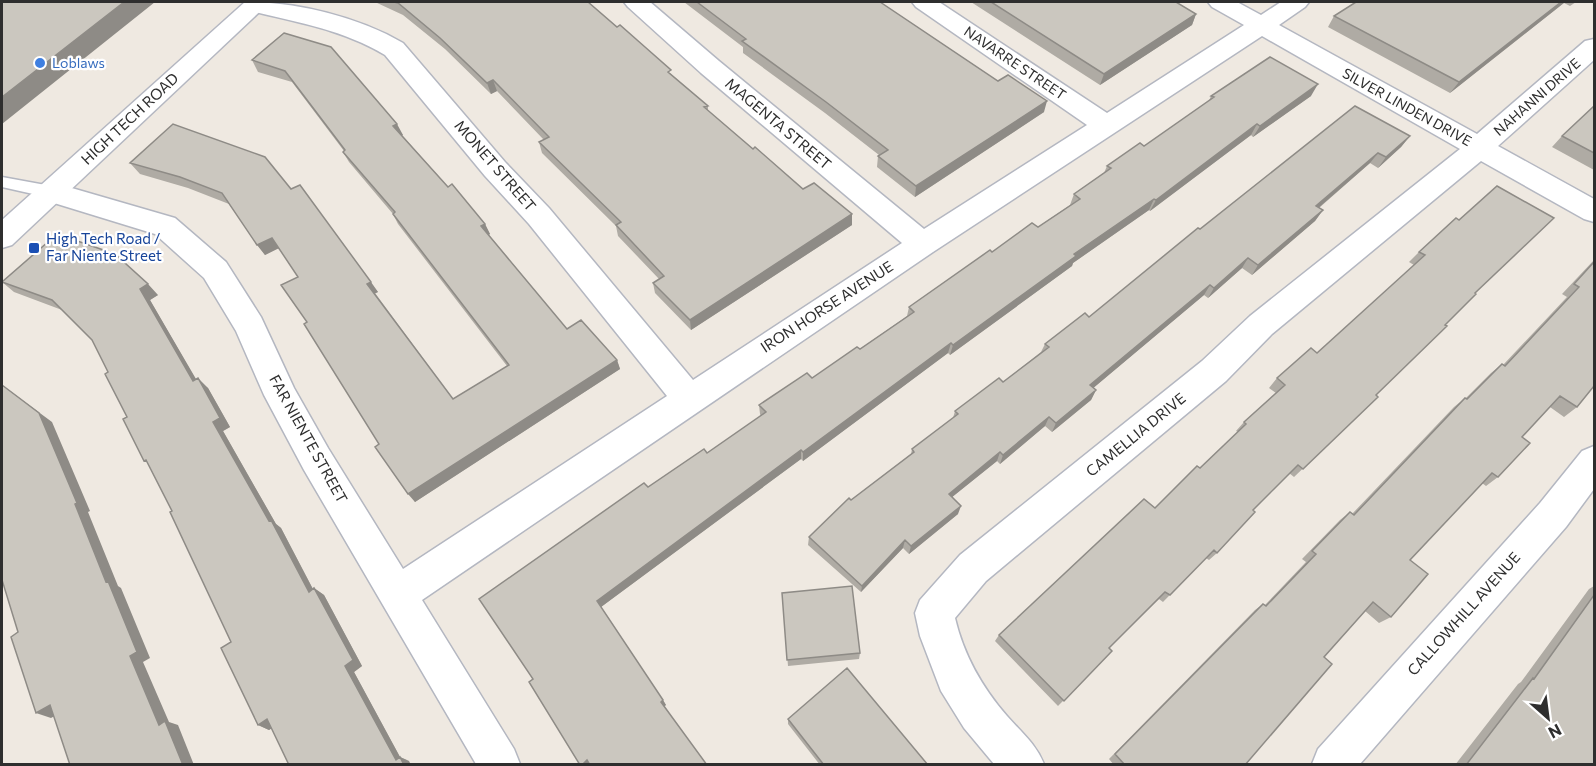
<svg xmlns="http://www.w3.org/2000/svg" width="1596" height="766" font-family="Commissioner,sans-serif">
<rect width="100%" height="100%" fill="#efe9e1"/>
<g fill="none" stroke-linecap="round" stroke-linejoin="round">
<!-- service casing -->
<g stroke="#b4b7c1" stroke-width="3">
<path id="service" d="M2,177L51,186L56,188L59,192L56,196L51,198L2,187Z"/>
</g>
<!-- minor casing -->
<g stroke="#b4b7c1" stroke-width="3">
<path id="minor" d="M246,2C297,2 358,17 403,43L505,162L549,208L693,380L902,243L701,73L628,7L624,2H650L719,61L924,229L1087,125L916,7L912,2H939L1107,113L1244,25L1212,7L1208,2H1237L1261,15L1281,2H1309L1305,7L1279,25L1477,134L1585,41L1594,39V60L1498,146L1594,199V222L1584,219L1481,161L1272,334L1226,381L986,581L955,618C964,656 982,687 1007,716C1021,732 1036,744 1044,764H994L964,728L941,691L920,636L915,613L920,600L960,555L1202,361L1250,316L1460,149L1262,36L933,252L422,600L514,749L520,764H476L304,470L264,395L236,331L204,278L155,234L41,199L37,192L41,185L51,182L175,218L226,262L261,317L294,388L328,448L403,569L667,396L529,224L485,176L385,55C342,29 295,22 247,10L243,5Z
M1594,446V489L1566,527L1360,764H1312L1318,749L1540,503L1582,451Z"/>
</g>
<!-- tertiary casing -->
<g stroke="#b4b7c1" stroke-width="3">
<path id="tertiary" d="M245,2H270L12,245L2,248V220Z"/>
</g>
<!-- service -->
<use href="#service" fill="#fff" fill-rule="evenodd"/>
<!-- minor -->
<use href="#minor" fill="#fff" fill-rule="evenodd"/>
<!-- tertiary -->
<use href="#tertiary" fill="#fff" fill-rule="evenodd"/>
</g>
<!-- wall -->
<path fill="#afaba4" d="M375,2H588L708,106V111L753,149L803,189L852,225L691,330L655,293L653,283L659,279L618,236L616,226L542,153L539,142L544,140L497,91L491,94L445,49L403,15Z
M684,2H880L1044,112L915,197L877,167L878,156L879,155L825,113L743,53V47Z
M971,2H1176L1196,14L1192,25L1100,85Z
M1356,2H1576L1570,6L1564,3L1450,93L1328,27L1334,16Z
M284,33L403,135H402L448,187L485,224L490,234L489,235L567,329L617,360L620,369L415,502L307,322L298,277L279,248L265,255L229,204L188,188L140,174L130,163L291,189L378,292L375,293L453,399L507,366L398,224L393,214L349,162L343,152L344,151L292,82L258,72L252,60Z
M1211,96H1311L1253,137L1251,135L1150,211L1149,210L1073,263L1072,266L950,355L948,353L803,461L801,459L601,607L666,705L533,679L648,487L707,453L761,416L760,414L759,405L812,378L860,349L907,316L909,307L992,252L1038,227L1070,205L1074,194L1104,173L1107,166L1144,146L1209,101Z
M1594,106V170L1552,147L1562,136Z
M1410,136L1401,147L1378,168L1370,163L1319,208L1323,210L1315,221L1252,275L1242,268L1208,298L1204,295L1093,388L1096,390L1091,400L1052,432L1045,426L1000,464L997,461L952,497L958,514L909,554L903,548L861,592L808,545L809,537L851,500L911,454L912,449L953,418L955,411L1003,382L1041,352L1045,344L1089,317L1200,229Z
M1456,218L1475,293L1376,395L1378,397L1294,477L1289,473L1253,510L1217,553L1209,560L1206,558L1163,602L1159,599L1109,648L1112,651L1058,706L995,641L999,635L1155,508L1200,468L1238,432L1236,431L1244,422L1276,393L1269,388L1277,378L1317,353L1414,265L1409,262L1419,252Z
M1594,260V386L1577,407L1564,417L1550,407L1522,437L1498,477L1486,486L1482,483L1410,560L1391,617L1379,623L1365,611L1324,657L1245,765H1114L1109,759L1255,610L1263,604L1265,605L1306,562L1302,559L1340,520L1350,512L1352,514L1454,407L1465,398H1466L1491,373L1502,364L1503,365L1567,297L1562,294Z
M2,282L158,295L150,300L196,380L208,388L230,427L223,431L276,524L281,528L313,589L314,588L324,595L362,666L354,672L400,757L409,761L272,728L269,730L258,725L231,642L172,511L127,417L108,372L92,340L62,310L14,292Z
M1594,586V765H1455L1518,684L1521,682L1589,589Z
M782,593L860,653L859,659L788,666Z
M788,719L928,765H820L788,724Z"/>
<!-- shaded-wall -->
<path fill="#8e8b86" d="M124,2H155L2,124V97Z
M1561,2H1565L1450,93L1459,82Z
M1196,14L1192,25L1100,85L1104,74Z
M493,80L497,91L491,94L487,83Z
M1318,84L1311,96L1253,137L1260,126Z
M1047,101L1044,112L915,197L916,186Z
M397,124L403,135L398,137L393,126Z
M1257,124L1251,135L1150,211L1156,200Z
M1410,136L1401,147L1378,168L1386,157Z
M1378,153L1370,163L1309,216L1316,206Z
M1154,199L1149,210L1073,263L1072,266L950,355L953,345L1074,254Z
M1323,210L1315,221L1252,275L1258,265Z
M852,214V225L691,330L690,320Z
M485,224L490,234L486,236L481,226Z
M272,238L279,248L265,255L257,245Z
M1248,258L1242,268L1208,298L1214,288Z
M371,282L378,292L374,294L367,284Z
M148,284L158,295L150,300L203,391L193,381L140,289Z
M1210,285L1204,295L1085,395L1090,385Z
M951,343L948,353L803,461V452Z
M617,360L620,369L415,502L408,494Z
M198,378L208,388L230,427L223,431L276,524L281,528L318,599L309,592L213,422Z
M2,385L52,422L90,511L88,512L118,586L121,588L150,658L143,662L169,722L178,725L194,765H183L159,725L130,656L106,582L75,504Z
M1096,390L1091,400L1052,432L1056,423Z
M1049,417L1045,426L1000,464L1003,455Z
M801,450V459L601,607L597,601Z
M1000,452L997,461L946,502L949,494Z
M961,506L958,514L909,554L911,546Z
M905,540L903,548L861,592L862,586Z
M314,588L324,595L362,666L354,672L400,757L409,761L411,765H404L396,760L345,666Z
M663,700L666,705L663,708L661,702Z
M50,705L65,710L51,718L36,713Z
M267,719L278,724L269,730L258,725Z
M587,760L591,765H582Z"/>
<!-- building -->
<path fill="#cbc7bf" stroke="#8e8b86" stroke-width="1.5" d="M2,2H124L2,97Z
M394,2H588L617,27L620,25L645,47L671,70L668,72L708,106L704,107L753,149L755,147L803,189L814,183L852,214L690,320L653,283L664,276L616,225L621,222L539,142L549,137L493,80L487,83L440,38L398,3Z
M697,2H880L998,81L1008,75L1047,101L916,186L878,156L888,150L826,102L742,41L746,39Z
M991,2H1176L1196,14L1104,74Z
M1356,2H1561L1459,82L1334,16Z
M284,33L331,47L397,124L393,126L448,187L452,184L485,224L481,226L567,329L581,320L617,360L408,494L375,447L379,444L304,324L307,322L281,285L298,277L272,238L257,245L222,193L180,177L130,163L173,124L265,157L291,189L300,185L371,282L367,284L453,399L509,365L393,214L395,212L343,152L345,150L285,71L252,60Z
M1270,57L1318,84L1260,126L1257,124L1156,200L1154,199L1074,254L1076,256L953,345L951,343L803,452L801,450L597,601L663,700L661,702L707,765H590L587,760L582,765H580L529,682L533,679L479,599L644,483L648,487L704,449L707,453L766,412L759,405L807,373L812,378L857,347L860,349L914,312L909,307L990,250L992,252L1032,223L1038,227L1080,199L1074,194L1111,168L1107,166L1140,143L1144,146L1214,97L1211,96Z
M1355,106L1410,136L1386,157L1378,153L1316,206L1323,210L1258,265L1248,258L1214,288L1210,285L1090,385L1096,390L1056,423L1049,417L1003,455L1000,452L949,494L961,506L911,546L905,540L862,586L809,537L849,498L851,500L914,452L912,449L958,414L955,411L999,378L1003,382L1049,347L1045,344L1085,313L1089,317L1198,228L1200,229Z
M1594,106V153L1562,136Z
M1497,186L1554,218L1475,293L1476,294L1445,325L1447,326L1376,395L1378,397L1303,469L1298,465L1253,510L1255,512L1217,553L1214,550L1170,595L1165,592L1109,648L1112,651L1064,701L999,635L1144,499L1155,508L1197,466L1200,468L1246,424L1244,422L1285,385L1277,378L1311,348L1317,353L1425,255L1419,252L1456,218L1459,220Z
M57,234L115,254L148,284L140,289L193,381L198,378L220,418L213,422L269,521L271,520L309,592L314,588L353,660L345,666L396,760L400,757L404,765H289L267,719L258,725L221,648L231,642L170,512L172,511L146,460L144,461L123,419L127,417L105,374L108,372L92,340L52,300L2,282Z
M1594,262V386L1577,407L1560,396L1522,437L1530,443L1498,477L1492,473L1410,560L1428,574L1391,617L1373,602L1324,657L1332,664L1245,765H1125L1115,754L1263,604L1266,606L1316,554L1312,551L1350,512L1354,515L1465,398L1467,399L1502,364L1505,366L1579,287L1574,284Z
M2,385L39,413L77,503L75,504L106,582L108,581L137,652L130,656L159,725L165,721L183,765H70L50,705L36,713L11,637L18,632L2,580Z
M852,586L860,653L787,660L782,593Z
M1594,595V765H1466L1533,678L1534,679Z
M847,668L928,765H824L788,719Z"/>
<!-- markers -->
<circle fill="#3f7fe0" stroke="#fff" stroke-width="2" cx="40" cy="63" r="6"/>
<rect fill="#1a4fb4" stroke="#fff" stroke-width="2" x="28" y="242" width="12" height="12" rx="3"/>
<g text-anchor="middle" stroke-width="4.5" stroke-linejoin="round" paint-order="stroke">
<!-- far-shop labels -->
<g font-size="14" fill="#366cbe" stroke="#fff" text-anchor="start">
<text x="52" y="68">Loblaws</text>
</g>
<!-- far-street labels -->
<g font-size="14" fill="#2e2e2e" stroke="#fff">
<text transform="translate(1015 63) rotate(34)" y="5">NAVARRE STREET</text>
<text transform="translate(1537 97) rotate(-41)" y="5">NAHANNI DRIVE</text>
<text transform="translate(1407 107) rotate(29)" y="5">SILVER LINDEN DRIVE</text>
</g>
<!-- street labels -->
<g font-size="15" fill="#2e2e2e" stroke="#fff">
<text transform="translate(130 119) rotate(-43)" y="5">HIGH TECH ROAD</text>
<text transform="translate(778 124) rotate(40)" y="5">MAGENTA STREET</text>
<text transform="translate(495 166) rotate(49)" y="5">MONET STREET</text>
<text transform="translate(827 307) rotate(-33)" y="5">IRON HORSE AVENUE</text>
<text transform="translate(1136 435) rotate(-39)" y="5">CAMELLIA DRIVE</text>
<text transform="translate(308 439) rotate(61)" y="5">FAR NIENTE STREET</text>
<text transform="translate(1464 614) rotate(-48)" y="5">CALLOWHILL AVENUE</text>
</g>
<!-- transit labels -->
<g font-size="15" fill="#164399" stroke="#fff" text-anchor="start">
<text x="46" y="244">High Tech Road /<tspan x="46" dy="17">Far Niente Street</tspan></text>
</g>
</g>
<!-- border -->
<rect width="1596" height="766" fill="none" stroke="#2e2e2e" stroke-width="6"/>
<!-- north arrow -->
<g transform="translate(1548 718) rotate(152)" stroke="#ffffff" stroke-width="4.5" paint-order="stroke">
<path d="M0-4.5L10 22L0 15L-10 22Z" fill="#2e2e2e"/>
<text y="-9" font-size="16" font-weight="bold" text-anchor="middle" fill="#2e2e2e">N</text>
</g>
</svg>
